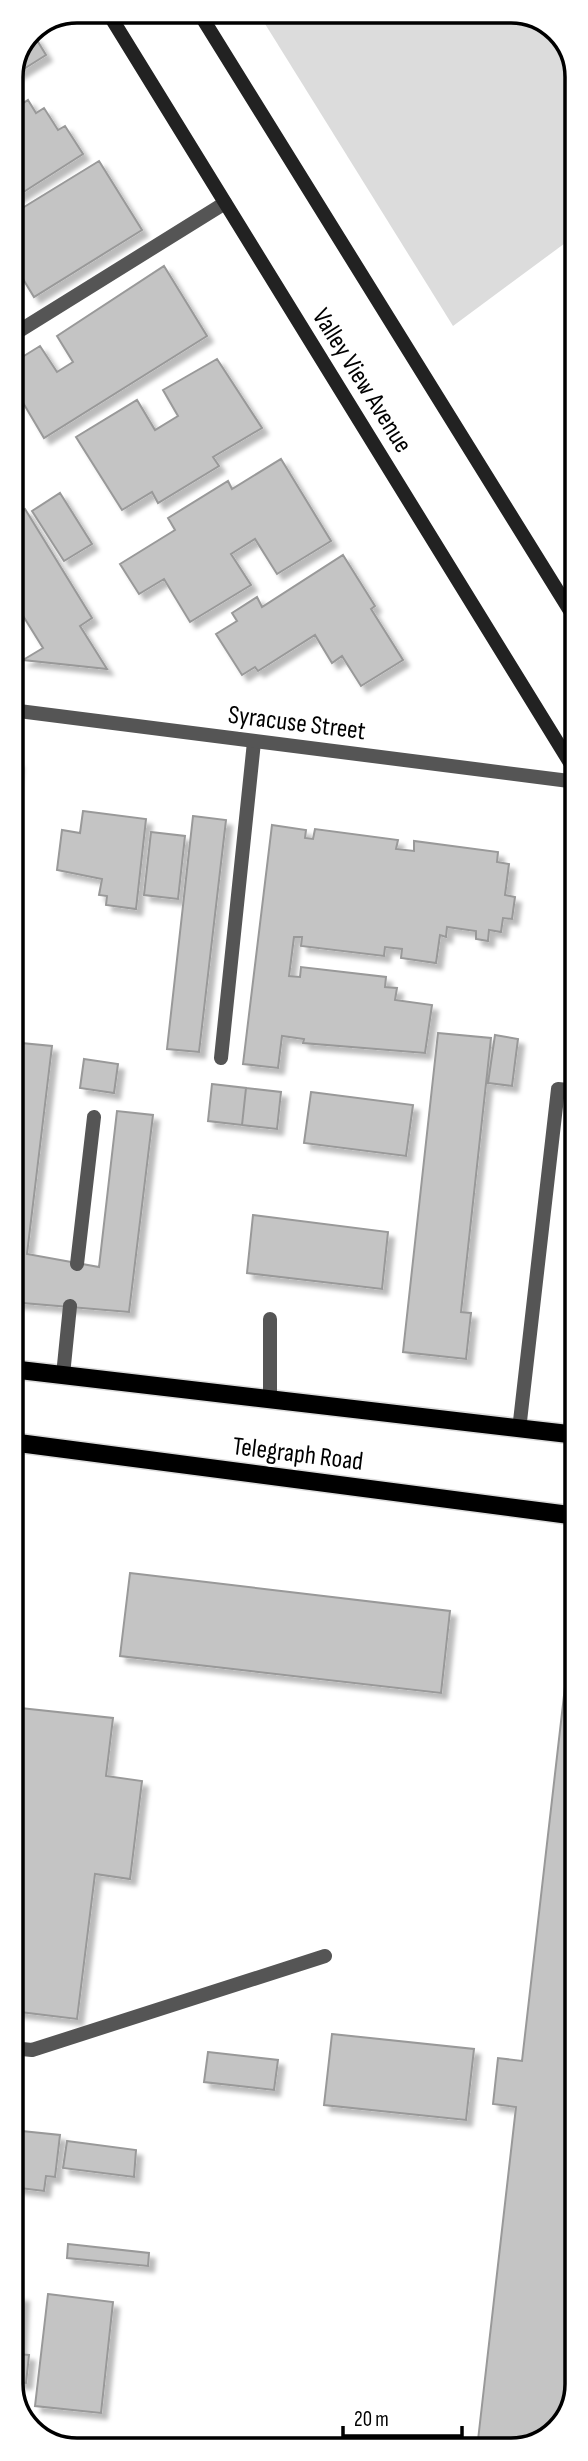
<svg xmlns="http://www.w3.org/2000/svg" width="588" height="2461" font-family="'Sofia Sans Condensed',sans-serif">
<defs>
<filter id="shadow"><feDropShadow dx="6" dy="6" stdDeviation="2" flood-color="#0004"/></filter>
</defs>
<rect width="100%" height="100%" fill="#fff"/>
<!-- green -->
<path fill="#dcdcdc" d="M257,11H519L558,30L576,64V235L453,326Z"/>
<!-- building -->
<path fill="#c4c4c4" stroke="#999" stroke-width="2" filter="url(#shadow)" d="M29,33L32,38L35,37L46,55L11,77Z
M28,100L36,113L44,108L58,130L65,126L83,154L11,200V167L16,161L11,152V111Z
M99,161L142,230L34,297L15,266L11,269V215Z
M164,266L207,336L44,438L19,396L21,394L11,377V364L40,346L57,372L73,362L57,336Z
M217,359L262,428L213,457L219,466L158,503L152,492L122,510L76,437L137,400L155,430L178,416L163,390Z
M281,459L331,541L277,574L255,539L231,554L251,585L190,622L164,579L139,594L120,564L175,530L168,518L228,481L232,489Z
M60,493L92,544L64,561L32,511Z
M25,509L92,618L80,626L107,669L23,660L43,648L15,603L11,606V513L13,516Z
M343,555L375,606L371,609L403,660L361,686L342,656L332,663L315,635L258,671L255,667L242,675L216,634L237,621L232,613L257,597L262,607Z
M11,762H17L12,802H11Z
M83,811L146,819L136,909L106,905L107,896L99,895L102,879L57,870L62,830L80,833Z
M193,816L226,820L199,1052L167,1049Z
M272,825L306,830L305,838L313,839L315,829L398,840L396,849L414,851V841L498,852L497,862L509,864L505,895L515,897L512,919L503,918L501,932L489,930L488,941L476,939V931L447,927L446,937L440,935L436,963L401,958L402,949L385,947L384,956L301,946L302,937H294L289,976L300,977L301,967L386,977L385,987L397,988L395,1000L432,1005L425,1053L303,1043L304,1039L282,1036L278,1068L243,1064Z
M151,832L185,836L178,899L144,895Z
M438,1033L491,1038L461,1312L471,1313L466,1359L403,1352Z
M495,1035L518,1039L512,1086L488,1083Z
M11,1042L52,1046L27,1254L99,1267L117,1111L153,1115L129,1312L11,1302Z
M84,1059L118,1064L114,1093L80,1088Z
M212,1084L246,1088L242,1125L208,1121Z
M246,1088L281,1092L277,1129L242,1125Z
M311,1092L413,1105L406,1156L304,1143Z
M253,1215L388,1232L382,1289L247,1273Z
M130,1573L450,1611L441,1693L120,1656Z
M572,1626H577V2384L561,2428L524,2449H477L516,2107L493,2104L498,2058L522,2061Z
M11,1707L113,1718L106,1776L142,1781L130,1879L95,1874L77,2019L12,2011Z
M332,2034L474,2049L466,2120L324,2105Z
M208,2052L278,2060L274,2090L204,2082Z
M12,2130L60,2135L55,2177L46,2176L44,2191L12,2187Z
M67,2141L136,2150L134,2177L63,2168Z
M68,2244L149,2253L148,2266L67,2258Z
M48,2294L113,2302L101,2413L35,2406Z
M12,2295L23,2296L20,2354L29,2355L26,2383L12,2382Z"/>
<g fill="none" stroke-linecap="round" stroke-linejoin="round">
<!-- primary casing -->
<g stroke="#dbdbdb" stroke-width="21">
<path id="primary" d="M11,1369L577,1435
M11,1442L577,1516"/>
</g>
<!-- lane -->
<path stroke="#555" stroke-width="14" d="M11,336L225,203
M221,1058L254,742
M77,1264L94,1117
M270,1319V1400
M63,1375L70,1306
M519,1430L558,1089L577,1091
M12,2048L32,2050L325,1956"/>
<!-- street -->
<path stroke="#555" stroke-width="14" d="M11,710L577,782"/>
<!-- secondary -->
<path stroke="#222" stroke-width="14" d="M107,11L577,774
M198,11L577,622"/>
<!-- primary -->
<use href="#primary" stroke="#000" stroke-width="18"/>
</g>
<g text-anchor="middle" stroke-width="6" stroke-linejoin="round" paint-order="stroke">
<!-- street labels -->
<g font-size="26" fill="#000" stroke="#fff">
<text transform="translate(363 380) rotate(58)" y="9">Valley View Avenue</text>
<text transform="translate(297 722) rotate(7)" y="9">Syracuse Street</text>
<text transform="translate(298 1453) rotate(7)" y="9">Telegraph Road</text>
</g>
</g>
<!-- crop -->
<path d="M0 0H588V2461H0ZM77 23H511A54 54 0 0 1 565 77V2384A54 54 0 0 1 511 2438H77A54 54 0 0 1 23 2384V77A54 54 0 0 1 77 23Z" fill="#fff" fill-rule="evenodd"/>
<path fill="none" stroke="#000" stroke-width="3.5" d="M77 23H511A54 54 0 0 1 565 77V2384A54 54 0 0 1 511 2438H77A54 54 0 0 1 23 2384V77A54 54 0 0 1 77 23Z"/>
<!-- scale -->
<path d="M343 2426v10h119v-10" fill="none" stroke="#000000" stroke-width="3.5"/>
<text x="354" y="2426" font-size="21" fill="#000000" stroke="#ffffff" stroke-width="5" paint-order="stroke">20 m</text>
</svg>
